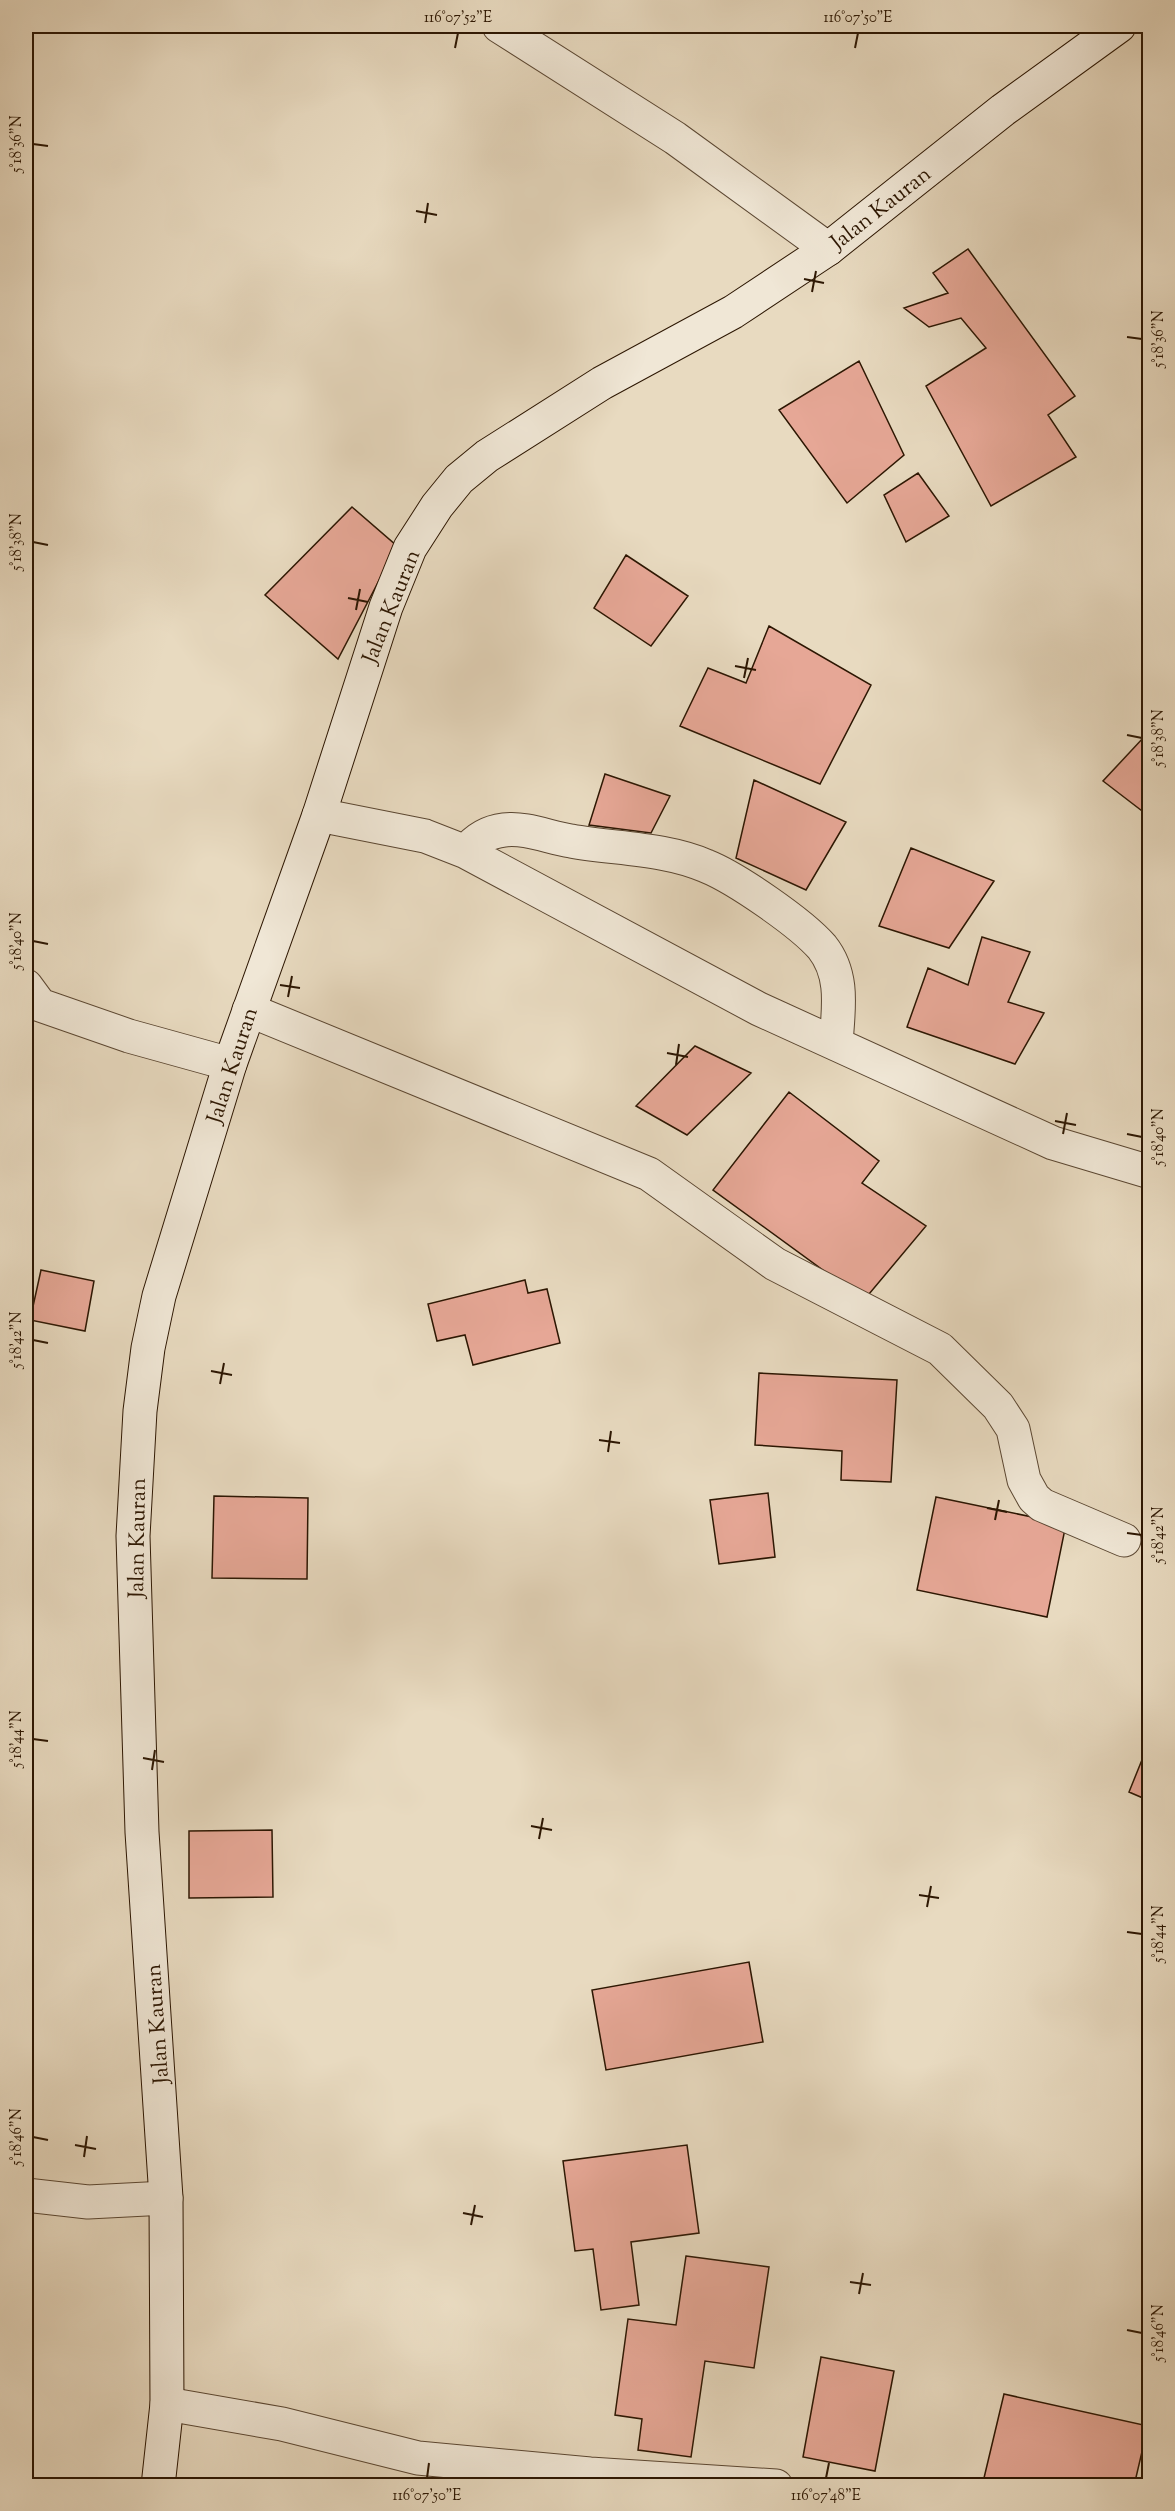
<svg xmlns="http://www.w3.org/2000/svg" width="1175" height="2511" font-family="'Sorts Mill Goudy',serif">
<rect width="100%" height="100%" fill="#e8dac0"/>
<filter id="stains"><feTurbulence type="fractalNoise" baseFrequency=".00333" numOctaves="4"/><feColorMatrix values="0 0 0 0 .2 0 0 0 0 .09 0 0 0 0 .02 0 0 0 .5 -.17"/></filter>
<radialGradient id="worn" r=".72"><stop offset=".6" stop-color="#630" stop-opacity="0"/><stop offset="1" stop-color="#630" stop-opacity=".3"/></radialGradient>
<!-- building -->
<path fill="#e6a796" stroke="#2c1602" stroke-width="1.5" d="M968,249L1075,396L1048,415L1076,457L991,506L926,386L986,348L961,318L929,327L904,308L948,293L933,273Z
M859,361L904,455L847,503L779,410Z
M918,473L949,516L906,542L884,495Z
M352,507L397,546L338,659L265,595Z
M626,555L688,596L651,646L594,608Z
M769,626L871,685L820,784L680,726L708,668L746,683Z
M1144,737L1150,742V817L1103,781Z
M605,774L670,796L651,833L589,825Z
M754,780L846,822L806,890L736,858Z
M911,848L994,881L949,948L879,926Z
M982,937L1030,952L1008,1002L1044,1013L1015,1064L907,1027L928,968L968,985Z
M695,1046L751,1073L687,1135L636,1106Z
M789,1092L879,1161L862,1183L926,1226L864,1300L713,1190Z
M41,1270L94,1281L85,1331L30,1320Z
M525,1280L528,1293L547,1289L560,1343L473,1365L465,1335L437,1341L428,1304Z
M759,1373L897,1380L891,1482L841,1480L842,1451L755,1445Z
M768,1493L775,1557L719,1564L710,1500Z
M214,1496L308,1498L307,1579L212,1578Z
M936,1497L1066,1524L1047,1617L917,1590Z
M1150,1590V1613L1143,1611Z
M1150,1740V1801L1129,1792Z
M272,1830L273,1897L189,1898V1831Z
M749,1962L763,2042L606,2070L592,1990Z
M687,2145L699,2233L631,2242L639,2305L601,2310L593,2249L575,2251L563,2161Z
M686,2256L769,2267L754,2368L705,2361L691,2457L638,2450L642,2419L615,2415L628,2319L676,2325Z
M821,2357L894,2371L875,2471L803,2457Z
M1004,2394L1148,2426L1134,2486H1018L984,2478Z"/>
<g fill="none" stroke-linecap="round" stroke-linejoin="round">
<!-- street casing -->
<g stroke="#5b4732" stroke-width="35">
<path id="street" d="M499,26L675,138L828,249
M319,815L425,836L466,852L759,1009L1053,1143L1150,1172
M466,852C476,839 487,832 504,830C526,827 550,838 571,841C615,849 665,848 706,866C736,878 801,923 822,947C845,976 838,1010 836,1044
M26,986L40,1005L129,1036L230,1064
M249,1010L649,1174L775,1264L940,1349L998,1406L1013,1429L1024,1480L1034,1498L1042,1505L1124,1540
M26,2195L88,2202L166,2198
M167,2404L282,2424L418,2458L590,2474L776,2486"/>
</g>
<!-- secondary casing -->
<g stroke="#2c1602" stroke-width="35">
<path id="secondary" d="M158,2486L167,2404L166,2198L142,1832L133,1536L140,1411L148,1348L159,1296L230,1064L319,815L386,607L410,548L437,506L459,479L487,456L602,383L733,312L828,249L1003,110L1119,26"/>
</g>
<!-- street -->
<use href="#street" stroke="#f0e7d6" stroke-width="33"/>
<!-- secondary -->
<use href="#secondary" stroke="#f0e7d6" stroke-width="33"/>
</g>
<!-- ticks -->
<path fill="none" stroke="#2c1602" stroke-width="2" d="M455,48L458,33M855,48L858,33M33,144L48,146M416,211L437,215M425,223L428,203M804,279L824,283M812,292L816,271M1127,337L1142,339M33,542L48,545M348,598L368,602M356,610L360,589M735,666L756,670M744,678L748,658M1127,735L1142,738M33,941L48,944M280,985L300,988M288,997L292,976M667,1053L688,1057M676,1065L679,1044M1055,1121L1076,1125M1063,1134L1067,1113M1127,1134L1142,1137M33,1340L48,1343M211,1371L232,1375M220,1384L224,1363M599,1440L620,1443M608,1452L611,1431M987,1508L1007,1512M995,1520L999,1500M1127,1533L1142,1535M33,1739L48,1741M143,1758L164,1762M152,1770L155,1750M531,1826L552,1830M539,1839L543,1818M919,1895L939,1898M927,1907L931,1886M1127,1932L1142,1934M33,2137L48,2140M75,2145L96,2149M84,2157L87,2136M463,2213L483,2217M471,2225L475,2205M850,2282L871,2285M859,2294L863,2273M1127,2330L1142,2333M427,2478L429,2463M826,2478L829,2463"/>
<g text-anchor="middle" stroke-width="5" stroke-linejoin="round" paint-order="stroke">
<!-- street labels -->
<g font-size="22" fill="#2c1602" stroke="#f0e7d6">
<text transform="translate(880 207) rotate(-38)" y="8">Jalan Kauran</text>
<text transform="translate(390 606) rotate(-68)" y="8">Jalan Kauran</text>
<text transform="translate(231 1065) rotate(-72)" y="8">Jalan Kauran</text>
<text transform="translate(136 1538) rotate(-89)" y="8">Jalan Kauran</text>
<text transform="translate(156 2024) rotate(-94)" y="8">Jalan Kauran</text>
</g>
</g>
<!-- margin -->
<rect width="1175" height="2511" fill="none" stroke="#e8dac0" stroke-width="66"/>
<rect x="33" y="33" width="1109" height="2445" fill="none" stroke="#2c1602" stroke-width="2"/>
<g font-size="15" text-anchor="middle" fill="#2c1602">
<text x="458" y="22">116°07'52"E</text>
<text x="858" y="22">116°07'50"E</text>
<text transform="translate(16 144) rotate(-90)" y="5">5°18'36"N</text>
<text transform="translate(1158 339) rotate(-90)" y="5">5°18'36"N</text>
<text transform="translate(16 542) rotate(-90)" y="5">5°18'38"N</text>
<text transform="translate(1158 738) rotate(-90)" y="5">5°18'38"N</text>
<text transform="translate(16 941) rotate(-90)" y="5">5°18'40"N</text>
<text transform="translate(1158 1137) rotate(-90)" y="5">5°18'40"N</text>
<text transform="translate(16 1340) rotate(-90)" y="5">5°18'42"N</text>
<text transform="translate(1158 1535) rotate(-90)" y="5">5°18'42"N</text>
<text transform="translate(16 1739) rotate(-90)" y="5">5°18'44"N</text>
<text transform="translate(1158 1934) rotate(-90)" y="5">5°18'44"N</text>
<text transform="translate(16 2137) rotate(-90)" y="5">5°18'46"N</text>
<text transform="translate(1158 2333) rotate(-90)" y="5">5°18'46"N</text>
<text x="427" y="2500">116°07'50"E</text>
<text x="826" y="2500">116°07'48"E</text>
</g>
<rect width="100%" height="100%" filter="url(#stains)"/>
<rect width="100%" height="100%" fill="url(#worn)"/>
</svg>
